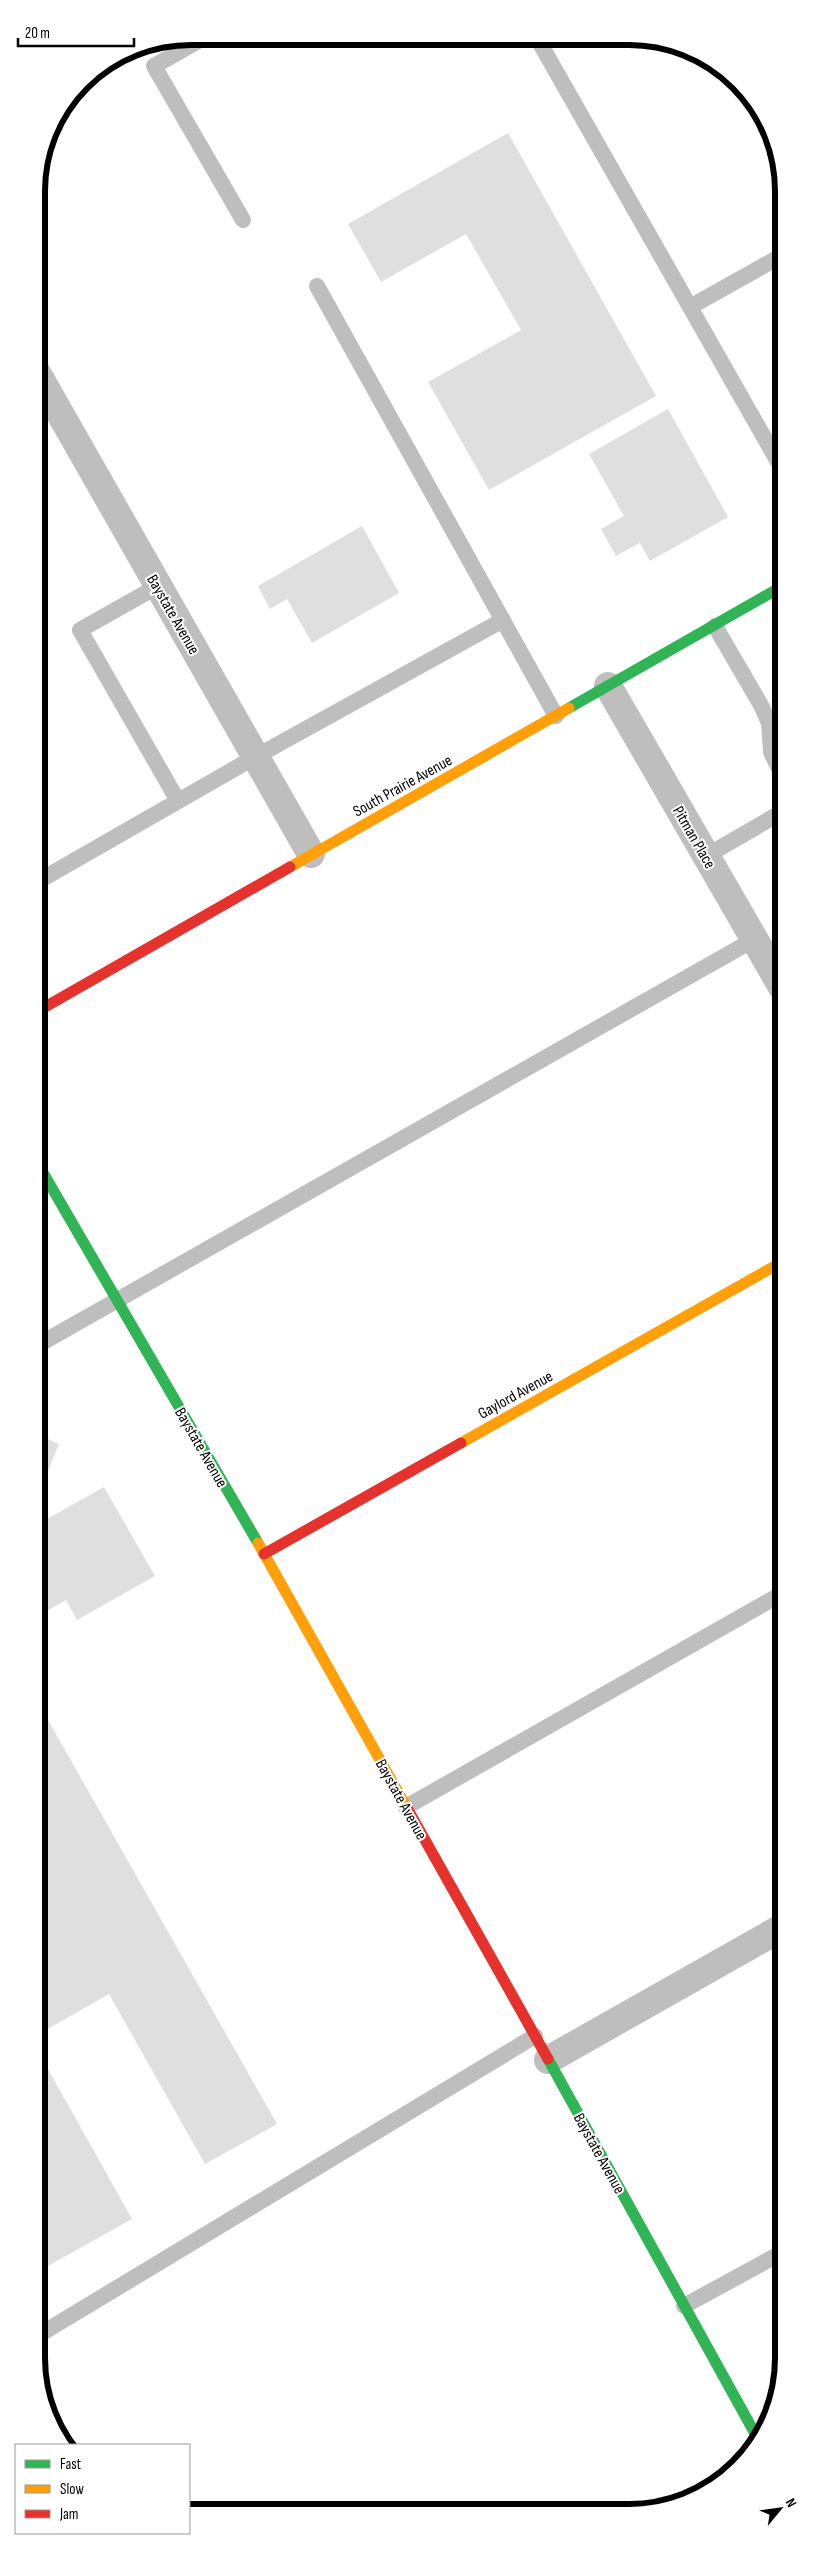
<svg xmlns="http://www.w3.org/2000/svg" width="820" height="2549" font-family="'Sofia Sans Condensed',sans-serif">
<rect width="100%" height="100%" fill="#fff"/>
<!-- building -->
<path fill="#dfdfdf" d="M508,133L656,396L489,490L428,382L521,330L466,234L381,282L348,224Z
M668,409L728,517L650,561L640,543L616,556L601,529L624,516L589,454Z
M362,526L399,593L312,643L287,599L270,609L258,586Z
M38,1435L59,1444L38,1495Z
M104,1487L155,1576L77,1620L66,1600L38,1616V1524Z
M48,1720L277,2124L205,2164L109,1994L39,2034V1894L48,1888L39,1872L38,1725Z
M39,2053L132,2219L39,2271Z"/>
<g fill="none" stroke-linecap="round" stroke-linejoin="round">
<!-- lane -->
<path stroke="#bebebe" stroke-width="16" d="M207,36L154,66L243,220
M537,38L781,467
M317,286L556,716
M690,307L781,256
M158,586L80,630L178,801
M715,626L762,707L769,723L771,752L782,775
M706,856L782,812
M37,882L255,757L503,620
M38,1345L755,939
M406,1807L783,1593
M684,2306L783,2252
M39,2335L535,2036"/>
<!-- street -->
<path stroke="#bebebe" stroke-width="28" d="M37,373L311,854
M608,686L782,987
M548,2060L783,1927"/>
<!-- fast -->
<path stroke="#30b455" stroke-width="11" d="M569,708L781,587
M38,1164L258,1543
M548,2059L758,2439"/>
<!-- slow -->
<path stroke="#ff9f0a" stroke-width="11" d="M290,867L569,708
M461,1443L782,1262
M258,1543L407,1808"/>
<!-- jam -->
<path stroke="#e5322d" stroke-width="11" d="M38,1011L290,867
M264,1554L461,1443
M407,1808L548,2059"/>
</g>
<g text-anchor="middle" stroke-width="4" stroke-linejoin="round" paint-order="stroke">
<!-- street labels -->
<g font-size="16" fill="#000" stroke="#fff">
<text transform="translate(174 614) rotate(60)" y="6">Baystate Avenue</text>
<text transform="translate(402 785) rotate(-29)" y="6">South Prairie Avenue</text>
<text transform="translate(695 837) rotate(60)" y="6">Pitman Place</text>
<text transform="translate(515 1394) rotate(-29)" y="6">Gaylord Avenue</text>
<text transform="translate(202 1447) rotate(60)" y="6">Baystate Avenue</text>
<text transform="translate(402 1799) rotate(61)" y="6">Baystate Avenue</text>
<text transform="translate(600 2153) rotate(61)" y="6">Baystate Avenue</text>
</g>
</g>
<!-- crop -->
<path d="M0 0H820V2549H0ZM191 45H629A146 146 0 0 1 775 191V2358A146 146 0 0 1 629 2504H191A146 146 0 0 1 45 2358V191A146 146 0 0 1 191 45Z" fill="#fff" fill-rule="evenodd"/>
<path fill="none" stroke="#000" stroke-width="6" d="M191 45H629A146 146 0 0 1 775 191V2358A146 146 0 0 1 629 2504H191A146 146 0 0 1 45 2358V191A146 146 0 0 1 191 45Z"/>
<!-- legend -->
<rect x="15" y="2444" width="175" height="90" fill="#ffffff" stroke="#999999"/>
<rect x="25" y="2460" width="25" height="8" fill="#30b455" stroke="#999999"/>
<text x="60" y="2469" font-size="15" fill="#000000">Fast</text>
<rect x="25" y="2485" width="25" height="8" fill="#ff9f0a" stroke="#999999"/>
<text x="60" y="2494" font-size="15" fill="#000000">Slow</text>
<rect x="25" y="2510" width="25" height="8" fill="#e5322d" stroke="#999999"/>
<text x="60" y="2519" font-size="15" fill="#000000">Jam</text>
<!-- north arrow -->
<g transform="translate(780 2509) rotate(61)" stroke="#ffffff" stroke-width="4" paint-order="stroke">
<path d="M0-4L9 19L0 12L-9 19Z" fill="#000000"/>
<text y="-8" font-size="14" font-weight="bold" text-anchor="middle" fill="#000000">N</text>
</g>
<!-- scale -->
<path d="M18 38v8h116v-8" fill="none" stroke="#000000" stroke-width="2.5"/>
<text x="25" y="38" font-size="15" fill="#000000" stroke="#ffffff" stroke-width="4" paint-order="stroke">20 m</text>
</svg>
